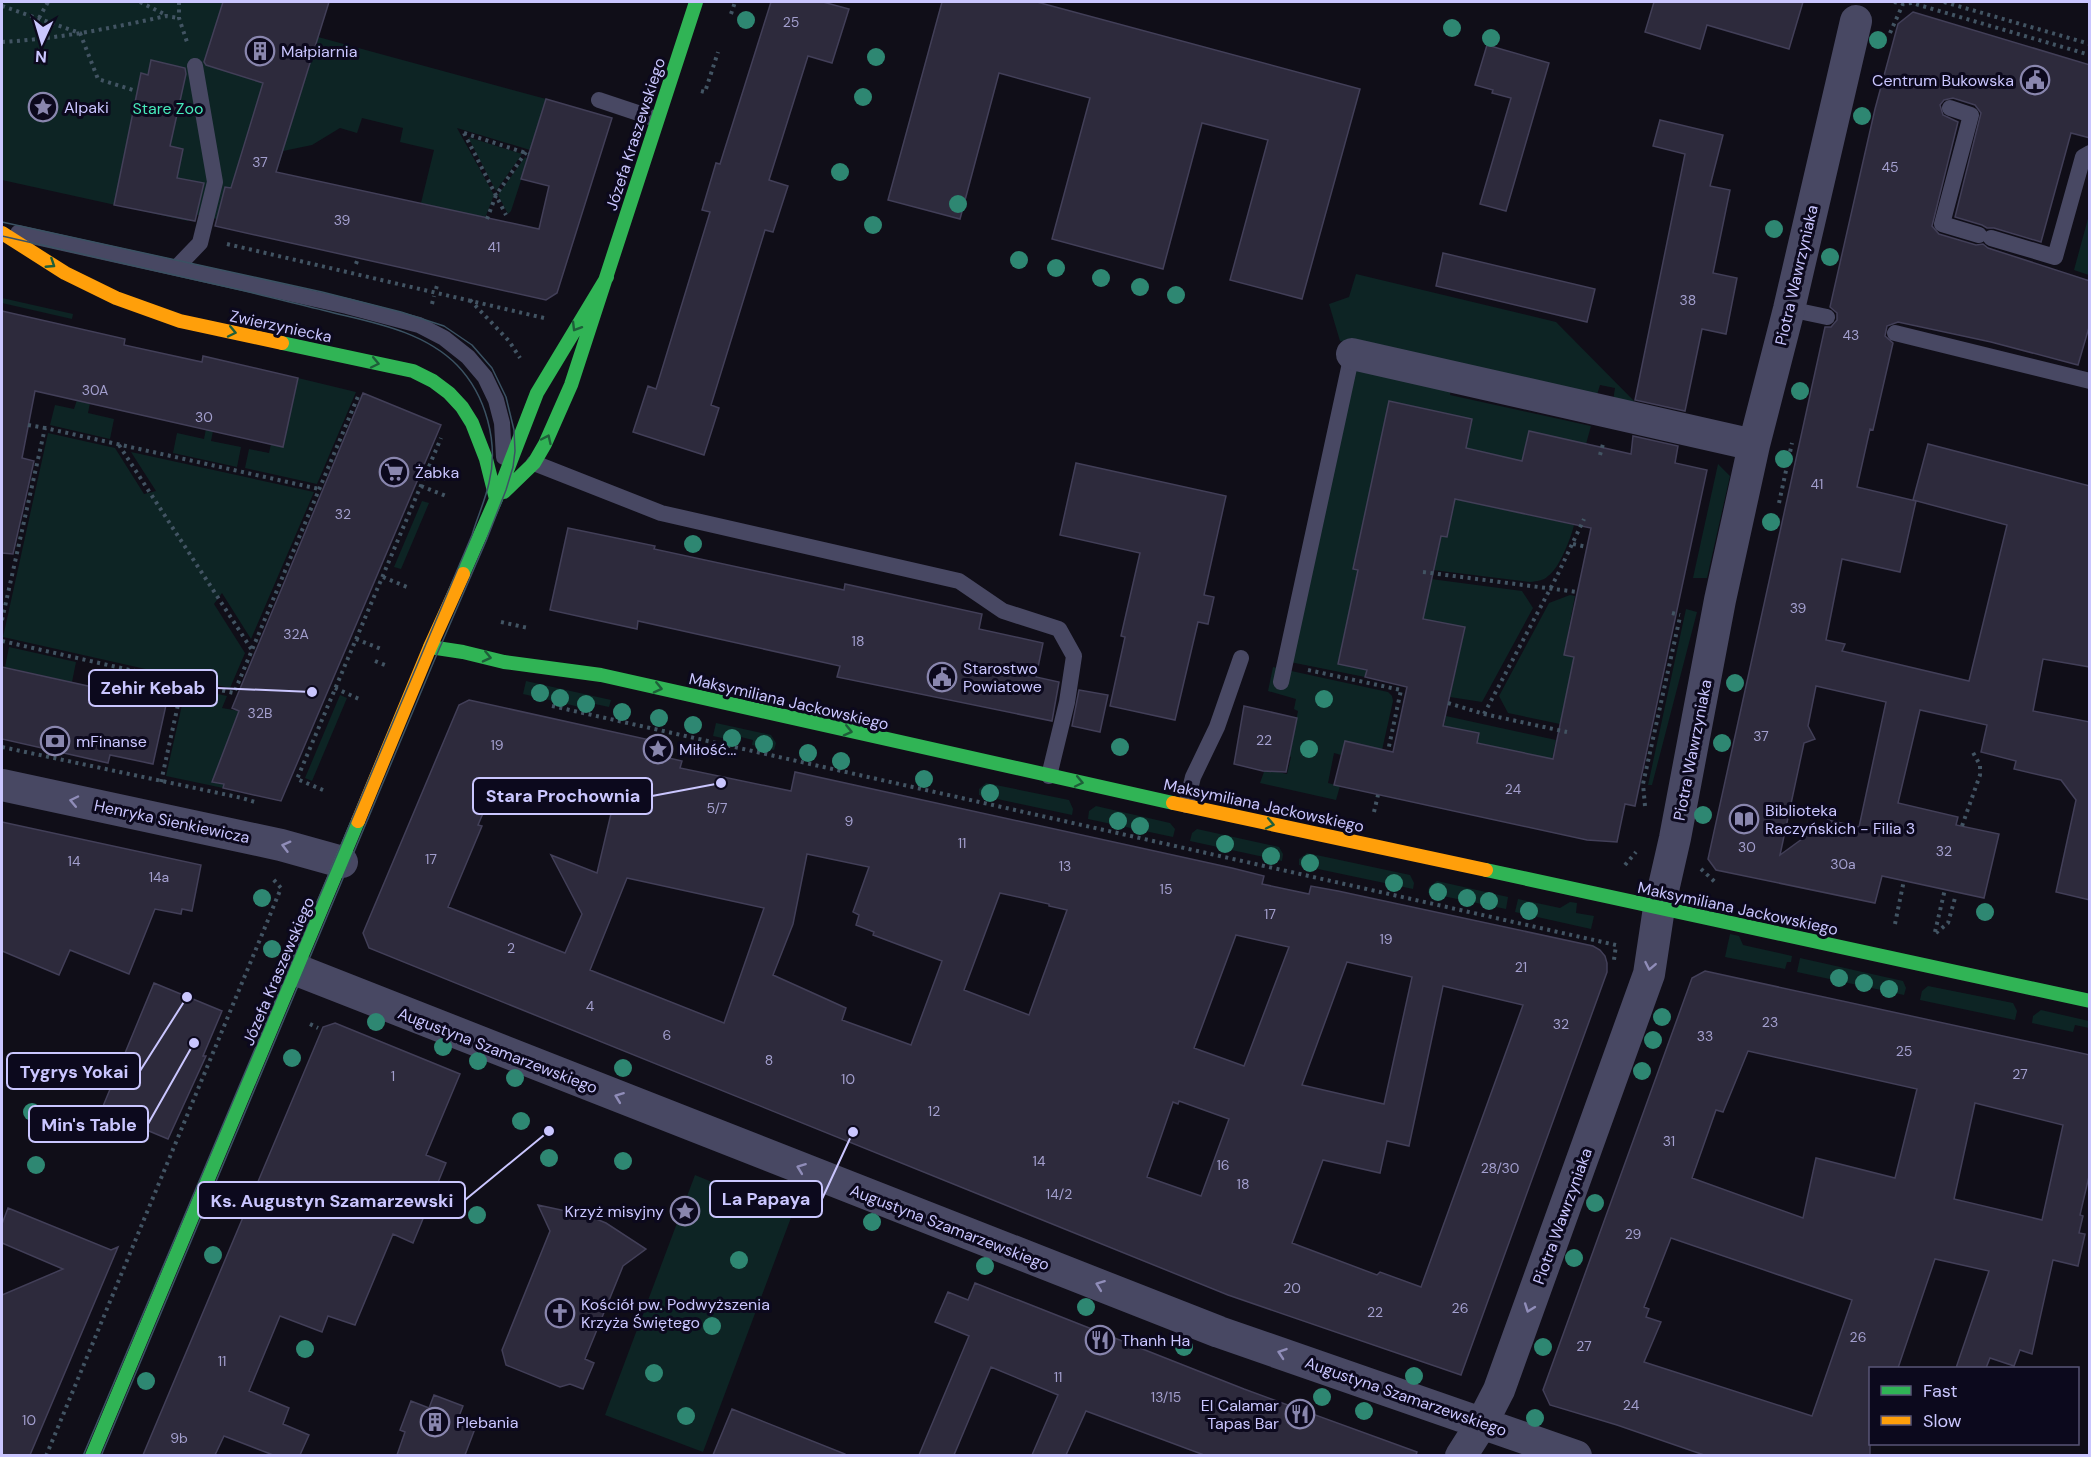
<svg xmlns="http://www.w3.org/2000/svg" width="2091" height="1457" font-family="'DM Sans',sans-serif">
<rect width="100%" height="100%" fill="#100e18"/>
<!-- green -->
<path fill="#0d2424" d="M2,2H329L318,37L546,99L530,150L457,128L494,195L485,218L421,203L434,150L400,142L403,128L362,118L357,133L340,128L312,145L283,151L257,235L220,227L221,220L190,213L188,221L2,180Z
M468,137L522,154L496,191Z
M525,157L528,159L511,211L508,214L498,195Z
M2089,215V275L2074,270Z
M1356,274L1556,322L1635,402L1613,401L1615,388L1600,385L1596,398L1340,341L1329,304L1349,297Z
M2,298L73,314L72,319L2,303Z
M1350,365L1451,388L1450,395L1591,426L1586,444L1529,431L1522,461L1507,458L1496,508L1574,525C1571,538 1559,569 1548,576C1543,581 1537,581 1530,582L1433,570L1440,536L1447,537L1472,419L1389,401L1353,569L1358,570L1338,663L1367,670L1365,677L1285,661Z
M298,378L356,392L317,484L245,468L249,449L269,453L271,444L283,446Z
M77,400L90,403L88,413L114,419L110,439L50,425L55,405L74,409Z
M206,429L213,431L211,441L241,447L237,467L173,453L177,433L204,439Z
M48,433L115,448L144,494L156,491L131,452L314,492L251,639L222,593L214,604L245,653L230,688L3,637Z
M1718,464L1730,476L1707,578H1693Z
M422,501L429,503L401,569L394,567Z
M1431,579L1522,591L1533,608L1482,702L1450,697L1465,628L1423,619Z
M1570,595L1575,596L1564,654L1574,657L1560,724L1508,713L1499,696L1549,603Z
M1686,609L1697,612L1652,785H1648Z
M9,647L76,662L72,682L5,667Z
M1273,667L1388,692L1392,696L1393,701L1382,750L1345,742L1341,755L1334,753L1328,783L1340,786L1336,800L1260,783L1265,769L1287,774L1291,757L1289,756L1298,711L1294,709L1296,699L1268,691Z
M526,681L611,700L609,707L595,704L593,710L523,694Z
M186,687L227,696L222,708L239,711L229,737L234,738L223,788L166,776Z
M340,695L347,698L312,781L305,778Z
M1446,716L1556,740L1552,759L1477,743L1479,733L1444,726Z
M716,723L771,735L776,743L774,750L752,745L753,740L737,736L736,741L713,736Z
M986,783L1069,800L1073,809L1072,815L979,795V789Z
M1096,806L1170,823L1175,829L1173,837L1088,819L1089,811Z
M1197,829L1279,847L1283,854L1282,861L1190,841L1192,833Z
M1307,853L1410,875L1414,883L1413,889L1299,865V859Z
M1437,881L1508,897L1506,909L1428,893L1429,887Z
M1518,899L1560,908L1570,902L1577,903L1576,913L1594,916L1591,929L1515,912Z
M1730,934L1739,936L1743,945L1792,956L1791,962H1787L1785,969L1725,957Z
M1800,958L1903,981L1906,988L1904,995L1797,972Z
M1928,986L2013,1003L2017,1011L2015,1020L1920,1000L1922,991Z
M2041,1010L2089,1021V1028L2075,1025L2073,1032L2032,1023L2033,1016Z
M695,1175L792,1215L703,1452L605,1415Z"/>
<!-- building -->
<path fill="#2d2a3c" stroke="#423f58" stroke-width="1.5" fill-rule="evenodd" d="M223,2H329L276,172L539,229L549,186L521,179L546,99L612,118L557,293L546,300L215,226L225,187L231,188L263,83L206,65L204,62Z
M771,2H823L849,9L832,63L808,56L769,180L788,186L773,232L765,230L711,405L719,408L704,455L633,432L648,386L656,389L710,212L702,210L716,163L720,164Z
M942,2H1037L1360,89L1302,299L1230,280L1268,140L1202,123L1163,269L1052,239L1090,98L999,73L960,219L888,200Z
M1654,2H1803L1789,49L1707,25L1700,49L1645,32Z
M1913,12L2090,65V138L2071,133L2041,242L1994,228H1987L1982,225L1955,217L1981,113L1975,105L1953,98L1944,100L1940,105L1943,115L1958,122L1932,226L1939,234L1976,245L1983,244L1988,248L2090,281V324L2078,365L1991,342L1898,322L1887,326L1885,336L1893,343L1873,430L1870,429L1857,487L1916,501L1900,572L1842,559L1826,640L1845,644L1842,651L1969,681L2007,525L1913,500L1928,444L2090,486V667L2043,659L2033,711L2090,722V900L2056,892L2076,800L2061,780L2014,769L2016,761L1981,752L1987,725L1920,710L1898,803L1958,817L1956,825L1999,834L1984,898L1882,876L1875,903L1716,870L1708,859L1825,327H1831L1837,320V313L1830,307L1875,109L1898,24ZM1816,686L1886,702L1859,827L1828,820L1780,855L1804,743L1815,739L1808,726Z
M1487,45L1549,63L1506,211L1480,204L1511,98L1492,93L1493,90L1475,85Z
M151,60L185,68L186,74L170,146L183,149L177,178L204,183L195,221L114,205L141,73L148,75Z
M1660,120L1723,135L1710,186L1730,190L1713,273L1737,278L1726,334L1702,329L1685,411L1635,400L1685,154L1653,146Z
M1443,253L1595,289L1587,322L1436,286Z
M2,311L125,339L124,345L202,362L203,356L298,378L283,447L35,391L22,458L34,461L13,554L2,553Z
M363,393L441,425L281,801L223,788L224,784L212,782L239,711L232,708Z
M1389,401L1472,419L1466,448L1522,461L1529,431L1631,454L1633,436L1678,446L1675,463L1707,470L1635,806L1625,804L1617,842L1587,840L1334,785L1345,741L1393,752L1407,687L1365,677L1367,670L1338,664L1358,570L1353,569ZM1455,499L1591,528L1564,655L1574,657L1553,759L1477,743L1479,733L1443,726L1465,627L1423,619L1441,536L1447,537Z
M1076,463L1226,496L1204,595L1214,597L1208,624L1198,622L1175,720L1110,706L1125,637L1121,636L1140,553L1060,535Z
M568,528L655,546L654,549L844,590L845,584L982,614L979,629L1043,643L1036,677L1059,682L1052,721L837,677L840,666L638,621L637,629L550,610Z
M2,667L129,695L130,688L168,696L153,764L110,755L108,763L2,739Z
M1079,690L1108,695L1100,732L1072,726Z
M469,700L659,742L656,755L682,761L680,768L791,791L795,772L1232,868L1264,876L1262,884L1309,894L1311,886L1338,891L1593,946L1600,950L1605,956L1607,963V972L1461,1375L1228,1295L369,948L363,933L459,705ZM498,778L614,801L597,873L551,855L582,914L565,953L448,907L482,826L478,825ZM807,854L869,867L853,912L859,915L856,925L874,932L873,935L942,961L911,1045L842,1020L846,1008L773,975L793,924ZM627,878L764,908L724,1023L590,970ZM1000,893L1049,904V906L1067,910L1029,1015L964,990ZM1236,935L1289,947L1244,1066L1194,1048ZM1347,962L1412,977L1384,1104L1302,1085ZM1443,986L1523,1005L1421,1287L1380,1272L1377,1275L1292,1243L1323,1160L1380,1173L1387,1141L1409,1146ZM1179,1101L1229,1119L1201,1196L1147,1177L1173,1102L1178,1104Z
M1244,706L1297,718L1286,772L1263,771L1234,764Z
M2,822L201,865L192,911L182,909L181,914L155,909L129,974L70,950L59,975L2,951Z
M1705,971L2090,1055V1172L2080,1215L2083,1216L2079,1233L2085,1234L2078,1266L2053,1260L2032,1354L2020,1350L2014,1366L1990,1358L1986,1368H1956L1989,1271L1935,1259L1898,1368H1870V1455H1704L1617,1425L1550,1405L1543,1390L1692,978ZM1748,1051L1917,1089L1895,1178L1816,1158L1803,1218L1692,1178L1716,1110L1723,1112ZM1975,1103L2063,1125L2042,1220L1954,1199ZM1671,1238L1852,1300L1812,1416L1644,1362L1661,1322L1646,1317L1649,1309L1644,1307Z
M154,983L222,1011L203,1056H206L168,1139L101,1111Z
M335,1023L460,1074L426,1155L446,1163L413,1243L393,1234L355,1325L328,1316L322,1332L280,1316L249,1391L289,1408L283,1424L309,1435L300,1455H273L224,1436L215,1455H143L323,1027Z
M538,1205L589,1216L606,1223L646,1249L623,1266L585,1359L594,1363L583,1389L570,1384L560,1387L506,1365L502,1350L550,1231Z
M8,1208L111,1250L118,1247L30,1455H2V1295L63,1269L2,1243V1224Z
M975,1283L1244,1389L1417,1452L1416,1455H1204L1086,1411L1066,1455H1032L1058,1395L991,1367L954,1455H919L969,1336L935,1322L948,1292L968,1300Z
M434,1395L463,1406L458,1419L476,1426L465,1455H397L405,1432L400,1430L411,1401L429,1408Z
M732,1409L845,1454V1455H713Z"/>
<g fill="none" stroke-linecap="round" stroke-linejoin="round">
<!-- path -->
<path stroke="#425463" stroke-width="4" stroke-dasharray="3 4.5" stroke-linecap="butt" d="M140,2L166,15
M179,2V18L187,42
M1894,2L1903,4L1912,3L2090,55
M1944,2L2090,44
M2,6L80,33L98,79L133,90
M731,14L735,2
M39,18L48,2
M1890,33L1903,4
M2,42C57,39 112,28 166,16L179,18
M701,91L705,92L718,52
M464,133L506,215
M464,133L529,154
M487,219L496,195L526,152
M227,244L544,318
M356,264L358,258
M436,289L438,282
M470,300L509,341L520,358
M432,304L434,296
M28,425L45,428
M119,445L252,650
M1600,455L1603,444
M421,486L446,496
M1779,503L1792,443
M1573,544L1587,547
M1423,572L1577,592
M383,577L407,587
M1672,613L1680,615
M2,620L45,428L319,489
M501,622L528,628
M356,639L381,649
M2,641L183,682
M375,661L385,665
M1308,670L1401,690L1388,751
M335,688L359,699
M1448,703L1484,714L1567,732
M552,706L1616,945L1614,960
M1484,714L1557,576L1584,519
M2,747L242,798L255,802
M161,782L183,682L234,693L359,394
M323,790L297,779L441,438
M1645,806L1643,784L1680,617
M1374,812L1378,795
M1962,826L1980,775V765L1971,749
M1625,865L1636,852
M1701,869L1715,882
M1895,924L1904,880
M1935,932L1945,889
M1936,933L1948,923L1955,898
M310,1024L318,1028
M46,1456L268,920L281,888L273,879"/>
<!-- lane -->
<path stroke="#484863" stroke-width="16" d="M599,100L656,119
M1950,108L1971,115L1942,224L1979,235
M18,233L347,306L419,325L444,338L468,357L485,377L496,400L502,423L504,457
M1991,238L2055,257L2083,157L2090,153
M176,268L200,243L215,182L195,66
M1789,309L1827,317
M1895,333L2090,381
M534,463L661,513L959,581L1003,611L1059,629L1074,656L1067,702L1049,776
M1281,682L1352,354
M1186,805L1193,777L1217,727L1241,658"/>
<!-- street -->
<path stroke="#484863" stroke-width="32" d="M1352,354L1754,445
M2,785L281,845L342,862
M297,970L1219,1332L1576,1456
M1461,1456L1482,1423L1499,1390L1649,974L1659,908L1675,838L1720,600L1754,445L1789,309L1856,21"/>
<!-- fast -->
<path stroke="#30b455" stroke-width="14" d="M282,343L413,371L433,381L449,393L462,407L472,423L486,459L496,499
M504,492L534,463L545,444L571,385L696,2
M463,574L496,499L537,393L607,277
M430,647L463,652L504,662L601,675L1173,803
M1486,870L2090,1001
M92,1456L358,821"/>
<!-- slow -->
<path stroke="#ff9f0a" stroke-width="14" d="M2,233L65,273L116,298L180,321L282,343
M1173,803L1486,870
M358,821L430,647L463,574"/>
<!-- tram -->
<path stroke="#3b5263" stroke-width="1.5" d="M2,222L322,292L401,312L444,326L472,345L492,368L506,397L514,430L515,451L513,467L506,490L486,541L434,661L101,1456
M2,236C83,254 164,272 245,291C276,299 307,306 338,314C380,324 425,333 457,365C486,395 499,443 489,483C485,501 477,518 472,535L83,1456"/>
</g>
<!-- trees -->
<g fill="#2e8772">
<circle cx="746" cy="20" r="9"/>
<circle cx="1452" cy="28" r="9"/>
<circle cx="1491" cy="38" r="9"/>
<circle cx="1878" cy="40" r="9"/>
<circle cx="876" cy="57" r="9"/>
<circle cx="863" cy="97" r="9"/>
<circle cx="1862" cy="116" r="9"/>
<circle cx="840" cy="172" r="9"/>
<circle cx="958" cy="204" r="9"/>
<circle cx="873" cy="225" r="9"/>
<circle cx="1774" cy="229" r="9"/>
<circle cx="1830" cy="257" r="9"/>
<circle cx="1019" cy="260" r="9"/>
<circle cx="1056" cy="268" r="9"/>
<circle cx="1101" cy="278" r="9"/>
<circle cx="1140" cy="287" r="9"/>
<circle cx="1176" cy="295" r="9"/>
<circle cx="1800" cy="391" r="9"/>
<circle cx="1784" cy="459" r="9"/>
<circle cx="1771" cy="522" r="9"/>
<circle cx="693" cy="544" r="9"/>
<circle cx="1735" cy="683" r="9"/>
<circle cx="540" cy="693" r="9"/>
<circle cx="560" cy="698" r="9"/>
<circle cx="1324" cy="699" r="9"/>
<circle cx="586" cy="704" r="9"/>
<circle cx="622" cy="712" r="9"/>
<circle cx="659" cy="718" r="9"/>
<circle cx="693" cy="725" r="9"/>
<circle cx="732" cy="738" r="9"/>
<circle cx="1722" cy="743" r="9"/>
<circle cx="764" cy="744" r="9"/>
<circle cx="1120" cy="747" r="9"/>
<circle cx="1309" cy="749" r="9"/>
<circle cx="808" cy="753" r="9"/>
<circle cx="841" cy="761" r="9"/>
<circle cx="924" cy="779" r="9"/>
<circle cx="990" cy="793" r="9"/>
<circle cx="1703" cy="815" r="9"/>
<circle cx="1118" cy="821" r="9"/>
<circle cx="1140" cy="826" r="9"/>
<circle cx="1225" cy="844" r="9"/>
<circle cx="1271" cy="856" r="9"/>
<circle cx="1310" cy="863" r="9"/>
<circle cx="1394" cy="883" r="9"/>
<circle cx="1438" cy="892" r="9"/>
<circle cx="262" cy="898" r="9"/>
<circle cx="1467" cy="898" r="9"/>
<circle cx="1489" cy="901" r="9"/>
<circle cx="1529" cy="911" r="9"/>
<circle cx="1985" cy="912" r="9"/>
<circle cx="272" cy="949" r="9"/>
<circle cx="1839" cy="978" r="9"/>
<circle cx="1864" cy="983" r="9"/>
<circle cx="1889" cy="989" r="9"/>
<circle cx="1662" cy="1017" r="9"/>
<circle cx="376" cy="1022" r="9"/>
<circle cx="1653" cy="1040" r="9"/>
<circle cx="443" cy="1047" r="9"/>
<circle cx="292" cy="1058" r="9"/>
<circle cx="478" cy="1061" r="9"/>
<circle cx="623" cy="1068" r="9"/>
<circle cx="1642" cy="1071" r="9"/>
<circle cx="515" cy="1078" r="9"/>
<circle cx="32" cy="1112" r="9"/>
<circle cx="521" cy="1121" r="9"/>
<circle cx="549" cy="1158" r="9"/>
<circle cx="623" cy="1161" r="9"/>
<circle cx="36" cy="1165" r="9"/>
<circle cx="1595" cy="1203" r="9"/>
<circle cx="477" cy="1215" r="9"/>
<circle cx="872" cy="1222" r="9"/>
<circle cx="213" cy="1255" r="9"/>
<circle cx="1574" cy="1258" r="9"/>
<circle cx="739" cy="1260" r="9"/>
<circle cx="985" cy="1266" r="9"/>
<circle cx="1086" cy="1307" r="9"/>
<circle cx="712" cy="1326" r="9"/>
<circle cx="1184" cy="1347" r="9"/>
<circle cx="1543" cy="1347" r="9"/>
<circle cx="305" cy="1349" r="9"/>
<circle cx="654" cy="1373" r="9"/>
<circle cx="1414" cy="1376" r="9"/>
<circle cx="146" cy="1381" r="9"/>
<circle cx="1322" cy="1397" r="9"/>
<circle cx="1364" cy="1411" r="9"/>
<circle cx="686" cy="1416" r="9"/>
<circle cx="1535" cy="1418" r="9"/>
</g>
<!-- one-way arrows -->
<defs><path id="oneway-chevron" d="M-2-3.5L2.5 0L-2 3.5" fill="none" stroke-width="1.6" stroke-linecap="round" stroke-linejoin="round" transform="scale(1.5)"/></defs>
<g stroke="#1e5e39">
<use href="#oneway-chevron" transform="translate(51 264) rotate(33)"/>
<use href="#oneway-chevron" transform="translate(576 327) rotate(121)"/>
<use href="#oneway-chevron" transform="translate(232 332) rotate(12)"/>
<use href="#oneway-chevron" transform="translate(375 363) rotate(12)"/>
<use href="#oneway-chevron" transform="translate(547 439) rotate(-65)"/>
<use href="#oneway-chevron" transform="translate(487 657) rotate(13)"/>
<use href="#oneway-chevron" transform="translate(658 688) rotate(13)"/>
<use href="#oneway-chevron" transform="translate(848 731) rotate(13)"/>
<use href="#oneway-chevron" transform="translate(1079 782) rotate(12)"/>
<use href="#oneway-chevron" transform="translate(1270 824) rotate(12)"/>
</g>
<g stroke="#908db9">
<use href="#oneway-chevron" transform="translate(74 801) rotate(-168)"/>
<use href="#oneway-chevron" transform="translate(286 846) rotate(-165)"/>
<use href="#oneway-chevron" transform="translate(1650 966) rotate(101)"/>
<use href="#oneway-chevron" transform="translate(619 1097) rotate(-159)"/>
<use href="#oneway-chevron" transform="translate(801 1168) rotate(-159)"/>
<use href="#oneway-chevron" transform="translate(1100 1285) rotate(-159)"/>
<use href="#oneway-chevron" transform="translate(1529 1308) rotate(110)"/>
<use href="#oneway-chevron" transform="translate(1282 1353) rotate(-161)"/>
</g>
<!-- icons -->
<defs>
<g id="building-ring" transform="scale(1.5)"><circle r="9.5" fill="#0c091d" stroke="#8986ae" stroke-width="1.5"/><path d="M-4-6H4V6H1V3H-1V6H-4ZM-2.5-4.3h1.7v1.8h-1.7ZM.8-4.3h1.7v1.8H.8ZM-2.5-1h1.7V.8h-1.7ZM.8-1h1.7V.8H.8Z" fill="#8986ae"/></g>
<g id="civic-ring" transform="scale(1.5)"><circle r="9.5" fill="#0c091d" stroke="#8986ae" stroke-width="1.5"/><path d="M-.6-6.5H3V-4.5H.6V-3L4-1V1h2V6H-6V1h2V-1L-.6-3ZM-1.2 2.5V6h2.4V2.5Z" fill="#8986ae"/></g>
<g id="sight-ring" transform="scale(1.5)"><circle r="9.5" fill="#0c091d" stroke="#8986ae" stroke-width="1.5"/><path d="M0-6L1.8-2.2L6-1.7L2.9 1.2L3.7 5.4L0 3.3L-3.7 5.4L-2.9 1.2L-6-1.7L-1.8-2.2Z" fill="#8986ae"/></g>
<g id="supermarket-ring" transform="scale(1.5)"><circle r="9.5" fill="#0c091d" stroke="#8986ae" stroke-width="1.5"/><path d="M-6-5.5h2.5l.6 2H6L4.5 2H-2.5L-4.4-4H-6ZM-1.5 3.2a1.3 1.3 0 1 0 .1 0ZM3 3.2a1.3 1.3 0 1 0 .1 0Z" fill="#8986ae"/></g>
<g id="bank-ring" transform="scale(1.5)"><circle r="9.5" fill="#0c091d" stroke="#8986ae" stroke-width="1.5"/><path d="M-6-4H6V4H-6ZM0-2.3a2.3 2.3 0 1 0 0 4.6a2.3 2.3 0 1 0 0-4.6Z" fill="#8986ae"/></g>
<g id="library-ring" transform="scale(1.5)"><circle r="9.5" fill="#0c091d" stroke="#8986ae" stroke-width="1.5"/><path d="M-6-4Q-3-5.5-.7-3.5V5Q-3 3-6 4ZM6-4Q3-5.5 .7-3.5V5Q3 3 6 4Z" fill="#8986ae"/></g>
<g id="church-ring" transform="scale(1.5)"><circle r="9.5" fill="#0c091d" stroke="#8986ae" stroke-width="1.5"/><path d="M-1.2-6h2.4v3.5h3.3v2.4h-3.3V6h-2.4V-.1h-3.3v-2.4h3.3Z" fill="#8986ae"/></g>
<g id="restaurant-ring" transform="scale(1.5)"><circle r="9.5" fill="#0c091d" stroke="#8986ae" stroke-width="1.5"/><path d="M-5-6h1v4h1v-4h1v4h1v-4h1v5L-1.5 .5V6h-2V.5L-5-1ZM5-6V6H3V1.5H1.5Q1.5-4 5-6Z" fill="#8986ae"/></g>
</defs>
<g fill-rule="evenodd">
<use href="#building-ring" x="260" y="51"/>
<use href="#civic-ring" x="2035" y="80"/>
<use href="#sight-ring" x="43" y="107"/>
<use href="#supermarket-ring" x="394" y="472"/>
<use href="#civic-ring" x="942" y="677"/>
<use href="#bank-ring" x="55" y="741"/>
<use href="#sight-ring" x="658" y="749"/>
<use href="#library-ring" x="1744" y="819"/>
<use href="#sight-ring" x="685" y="1211"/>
<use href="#church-ring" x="560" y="1313"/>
<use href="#restaurant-ring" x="1100" y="1340"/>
<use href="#restaurant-ring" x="1300" y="1414"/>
<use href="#building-ring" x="435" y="1422"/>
</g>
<g text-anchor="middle" stroke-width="6" stroke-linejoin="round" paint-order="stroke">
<!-- number labels -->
<g font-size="14" fill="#a39fce">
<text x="791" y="27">25</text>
<text x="260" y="167">37</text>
<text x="1890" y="172">45</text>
<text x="342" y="225">39</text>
<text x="494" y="252">41</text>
<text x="1688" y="305">38</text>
<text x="1851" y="340">43</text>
<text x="95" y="395">30A</text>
<text x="204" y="422">30</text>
<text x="1817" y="489">41</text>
<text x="343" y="519">32</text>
<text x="1798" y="613">39</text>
<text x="296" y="639">32A</text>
<text x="858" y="646">18</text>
<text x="260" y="718">32B</text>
<text x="1761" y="741">37</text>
<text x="1264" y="745">22</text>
<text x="497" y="750">19</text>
<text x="1513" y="794">24</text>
<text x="717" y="813">5/7</text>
<text x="849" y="826">9</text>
<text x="962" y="848">11</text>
<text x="1747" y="852">30</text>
<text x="1944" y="856">32</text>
<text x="431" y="864">17</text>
<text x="74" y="866">14</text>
<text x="1843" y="869">30a</text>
<text x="1065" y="871">13</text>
<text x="159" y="882">14a</text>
<text x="1166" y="894">15</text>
<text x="1270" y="919">17</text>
<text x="1386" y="944">19</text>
<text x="511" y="953">2</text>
<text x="1521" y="972">21</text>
<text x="590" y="1011">4</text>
<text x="1770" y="1027">23</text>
<text x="1561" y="1029">32</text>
<text x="667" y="1040">6</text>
<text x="1705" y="1041">33</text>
<text x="1904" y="1056">25</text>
<text x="769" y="1065">8</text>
<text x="2020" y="1079">27</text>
<text x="393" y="1081">1</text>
<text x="848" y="1084">10</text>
<text x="934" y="1116">12</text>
<text x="1669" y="1146">31</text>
<text x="1039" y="1166">14</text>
<text x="1223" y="1170">16</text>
<text x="1500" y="1173">28/30</text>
<text x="1243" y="1189">18</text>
<text x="1059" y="1199">14/2</text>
<text x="1633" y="1239">29</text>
<text x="1292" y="1293">20</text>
<text x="1460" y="1313">26</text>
<text x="1375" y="1317">22</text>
<text x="1858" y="1342">26</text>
<text x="1584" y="1351">27</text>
<text x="222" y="1366">11</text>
<text x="1058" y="1382">11</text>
<text x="1166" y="1402">13/15</text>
<text x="1631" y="1410">24</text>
<text x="29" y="1425">10</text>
<text x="179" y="1443">9b</text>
</g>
<!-- poi labels -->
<g font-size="16" fill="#cac6ff" stroke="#0c091d" text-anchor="start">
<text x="281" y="57">Małpiarnia</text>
<text x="2014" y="86" text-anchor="end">Centrum Bukowska</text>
<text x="64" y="113">Alpaki</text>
<text x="415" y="478">Żabka</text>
<text x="963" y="674">Starostwo<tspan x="963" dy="18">Powiatowe</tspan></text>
<text x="76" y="747">mFinanse</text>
<text x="679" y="755">Miłość...</text>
<text x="1765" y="816">Biblioteka<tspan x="1765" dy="18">Raczyńskich - Filia 3</tspan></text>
<text x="664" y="1217" text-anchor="end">Krzyż misyjny</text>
<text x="581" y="1310">Kościół pw. Podwyższenia<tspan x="581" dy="18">Krzyża Świętego</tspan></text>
<text x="1121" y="1346">Thanh Ha</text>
<text x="1279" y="1411" text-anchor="end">El Calamar<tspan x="1279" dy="18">Tapas Bar</tspan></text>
<text x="456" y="1428">Plebania</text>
</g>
<!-- park labels -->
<g font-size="16" fill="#47eabb" stroke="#0c091d">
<text x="168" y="114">Stare Zoo</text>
</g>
<!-- street labels -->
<g font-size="16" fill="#cac6ff" stroke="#0c091d">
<text transform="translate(635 134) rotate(-72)" y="6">Józefa Kraszewskiego</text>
<text transform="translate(1796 275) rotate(-77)" y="6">Piotra Wawrzyniaka</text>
<text transform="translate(281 326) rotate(12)" y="6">Zwierzyniecka</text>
<text transform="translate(789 701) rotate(13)" y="6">Maksymiliana Jackowskiego</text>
<text transform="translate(1692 750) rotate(-79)" y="6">Piotra Wawrzyniaka</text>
<text transform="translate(1264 805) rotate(12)" y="6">Maksymiliana Jackowskiego</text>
<text transform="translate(172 821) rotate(12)" y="6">Henryka Sienkiewicza</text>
<text transform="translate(1738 908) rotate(12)" y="6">Maksymiliana Jackowskiego</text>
<text transform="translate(278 971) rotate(-67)" y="6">Józefa Kraszewskiego</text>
<text transform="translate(498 1050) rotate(21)" y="6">Augustyna Szamarzewskiego</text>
<text transform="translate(1562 1216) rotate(-70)" y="6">Piotra Wawrzyniaka</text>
<text transform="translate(950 1227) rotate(21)" y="6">Augustyna Szamarzewskiego</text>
<text transform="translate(1406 1396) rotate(19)" y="6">Augustyna Szamarzewskiego</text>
</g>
</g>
<!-- callouts -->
<path fill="none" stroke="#cac6ff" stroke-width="2" d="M312 692L217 688M721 783L652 796M187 997L140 1071M194 1043L148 1124M853 1132L822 1199M549 1131L465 1200"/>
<g fill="#cac6ff" stroke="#0c091d" stroke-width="2">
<circle cx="312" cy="692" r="6"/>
<circle cx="721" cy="783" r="6"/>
<circle cx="187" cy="997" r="6"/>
<circle cx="194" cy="1043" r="6"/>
<circle cx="853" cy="1132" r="6"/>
<circle cx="549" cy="1131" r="6"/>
</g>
<g fill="#0c091d" stroke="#cac6ff" stroke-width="2">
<rect x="89" y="670" width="128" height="36" rx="6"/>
<rect x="473" y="778" width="179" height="36" rx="6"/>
<rect x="7" y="1053" width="133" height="36" rx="6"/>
<rect x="29" y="1106" width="119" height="36" rx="6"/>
<rect x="710" y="1181" width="112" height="36" rx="6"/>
<rect x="198" y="1182" width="267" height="36" rx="6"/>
</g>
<g font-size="18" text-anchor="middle" font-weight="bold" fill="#cac6ff">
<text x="153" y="694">Zehir Kebab</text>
<text x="563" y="802">Stara Prochownia</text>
<text x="74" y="1078">Tygrys Yokai</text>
<text x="89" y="1131">Min's Table</text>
<text x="766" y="1205">La Papaya</text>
<text x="332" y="1207">Ks. Augustyn Szamarzewski</text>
</g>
<!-- border -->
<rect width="2091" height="1457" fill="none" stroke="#cac6ff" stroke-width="6"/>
<!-- legend -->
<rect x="1869" y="1367" width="210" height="78" fill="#0c091d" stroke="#585577" stroke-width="1.5"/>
<rect x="1881" y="1386" width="30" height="9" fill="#30b455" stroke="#585577" stroke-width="1.5"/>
<text x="1923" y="1397" font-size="18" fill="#cac6ff">Fast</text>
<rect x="1881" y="1416" width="30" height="9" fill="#ff9f0a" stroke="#585577" stroke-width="1.5"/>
<text x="1923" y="1427" font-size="18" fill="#cac6ff">Slow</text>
<!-- north arrow -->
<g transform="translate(42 42) rotate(184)" stroke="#0c091d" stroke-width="4.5" paint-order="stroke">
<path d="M0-4.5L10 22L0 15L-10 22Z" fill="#cac6ff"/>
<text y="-9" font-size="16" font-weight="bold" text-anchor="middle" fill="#cac6ff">N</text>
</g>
</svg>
